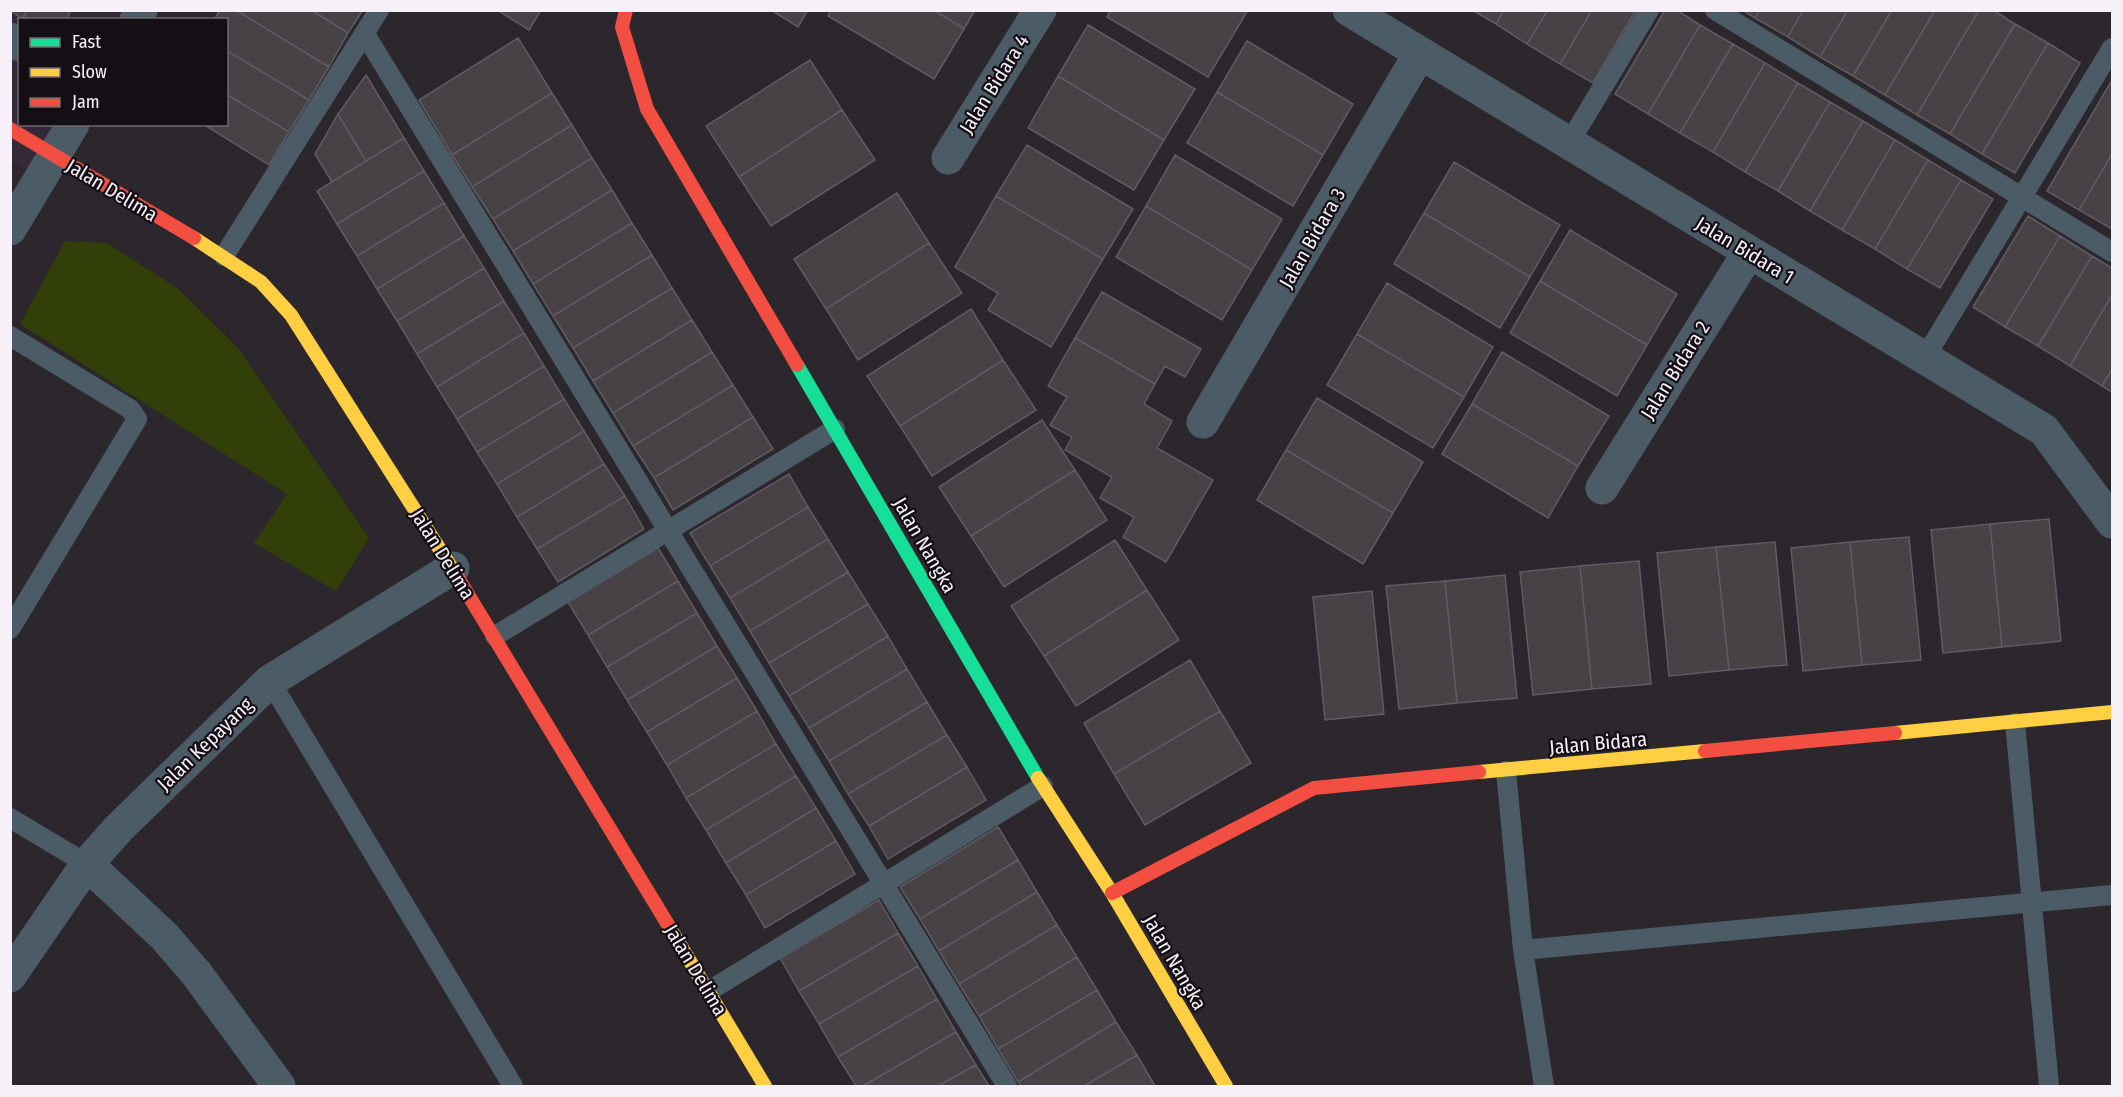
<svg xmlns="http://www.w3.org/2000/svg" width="2123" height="1097" font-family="'Fira Sans Condensed',sans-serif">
<rect width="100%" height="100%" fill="#2c272c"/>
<!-- built -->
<path fill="#362937" d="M10,11H157L151,19L20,20V124L89,125L52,186L11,161Z"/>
<!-- green -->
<path fill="#333f09" d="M65,241L107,243L177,288L238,348L369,538L336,591L254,543L287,494L20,324Z"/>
<!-- building -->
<path fill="#464246" stroke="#615c61" stroke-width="1.5" d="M10,10H27L22,19Z
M27,10H71L66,20H23Z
M220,10H236L329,67L309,100L226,50V20H214Z
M236,10H311L348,33L329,67Z
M311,10H363L348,33Z
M497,10H541L529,30Z
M771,10H808L798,27Z
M831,10H934L964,29L934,79L828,16Z
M934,10H975L964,29Z
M1111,10H1248L1208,77L1107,17Z
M1472,10H1504L1496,24Z
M1504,10H1548L1527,44L1496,24Z
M1548,10H1592L1560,64L1527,44Z
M1592,10H1636L1593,83L1560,64Z
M1665,10H1677L1700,25L1648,114L1615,94Z
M1742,10H1760L1755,18Z
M1760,10H1803L1788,37L1755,18Z
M1803,10H1848L1820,57L1788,37Z
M1848,10H1892L1853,76L1820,57Z
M1892,10H1935L1885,95L1853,76Z
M1935,10H1979L1917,115L1885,95Z
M1979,10H1993L2015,24L1950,134L1917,115Z
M2015,24L2048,43L1982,154L1950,134Z
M1088,25L1195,89L1164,140L1058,76Z
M1700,25L1733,44L1680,133L1648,114Z
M518,38L552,93L452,155L419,100Z
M1247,41L1353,104L1323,155L1217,92Z
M2048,43L2080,63L2015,173L1982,154Z
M1733,44L1765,63L1713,152L1680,133Z
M226,50L309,100L289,132L226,94Z
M810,60L842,110L739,177L706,126Z
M1765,63L1798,83L1745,172L1713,152Z
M366,75L404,138L366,161L338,114Z
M1058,76L1164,140L1134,190L1028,128Z
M2112,80V154L2079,210L2047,191Z
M1798,83L1830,102L1778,191L1745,172Z
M1217,92L1323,155L1293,206L1187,143Z
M552,93L572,125L472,187L452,155Z
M226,94L289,132L269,165L203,124H226Z
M1830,102L1863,121L1810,211L1778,191Z
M842,110L875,160L771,226L739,177Z
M338,114L366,161L332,182L315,154Z
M1863,121L1895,140L1842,230L1810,211Z
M572,125L592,158L493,219L472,187Z
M404,138L424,171L337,224L317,191Z
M1895,140L1928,160L1875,249L1842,230Z
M1027,145L1133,209L1103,259L996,196Z
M2112,154V229L2079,210Z
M1175,155L1282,219L1252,270L1146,206Z
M592,158L612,190L513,251L493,219Z
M1928,160L1961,180L1907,269L1875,249Z
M1454,162L1560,225L1530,277L1424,213Z
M424,171L444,203L357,256L337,224Z
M1961,180L1993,199L1940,288L1907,269Z
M612,190L632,223L533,284L513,251Z
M897,193L929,243L826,309L794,259Z
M996,196L1103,259L1051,347L988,310L998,293L955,267Z
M444,203L464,236L377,289L357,256Z
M1146,206L1252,270L1222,320L1116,257Z
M1424,213L1530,277L1500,328L1394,264Z
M2028,216L2060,236L2005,327L1973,307Z
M632,223L652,255L553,316L533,284Z
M1570,230L1677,294L1647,345L1540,281Z
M464,236L484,268L397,321L377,289Z
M2060,236L2092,256L2038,346L2005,327Z
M929,243L962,293L858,360L826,309Z
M652,255L672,288L573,348L553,316Z
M2092,256L2112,268V295L2070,366L2038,346Z
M484,268L504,301L417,354L397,321Z
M1540,281L1647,345L1617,396L1510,333Z
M1387,283L1493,347L1464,397L1357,334Z
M672,288L692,320L593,381L573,348Z
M1102,292L1201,349L1185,377L1165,366L1155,384L1075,338Z
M2112,295V369L2102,386L2070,366Z
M504,301L524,333L437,387L417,354Z
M971,309L1003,360L900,426L867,376Z
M692,320L712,352L613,413L593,381Z
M524,333L544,366L457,419L437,387Z
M1357,334L1464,397L1433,448L1327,385Z
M1075,338L1155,384L1144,404L1172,421L1157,448L1213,480L1166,562L1123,537L1134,517L1100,498L1112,477L1065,450L1072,437L1050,425L1067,397L1048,386Z
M712,352L733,385L633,446L613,413Z
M1502,352L1609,416L1578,466L1472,404Z
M1003,360L1036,410L932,476L900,426Z
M544,366L564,399L477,452L457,419Z
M2112,369V392L2102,386Z
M733,385L753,417L654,478L633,446Z
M1317,398L1423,462L1393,513L1286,450Z
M564,399L584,431L497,484L477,452Z
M1472,404L1578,466L1548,518L1442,454Z
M753,417L773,449L673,510L654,478Z
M1042,420L1075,470L971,536L939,487Z
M584,431L604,464L517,517L497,484Z
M1286,450L1393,513L1363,564L1257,500Z
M604,464L625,496L537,549L517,517Z
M1075,470L1107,520L1004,587L971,536Z
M789,474L808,507L710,566L690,533Z
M625,496L644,529L558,582L537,549Z
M808,507L828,539L730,598L710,566Z
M2049,519L2061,641L2002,647L1990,524Z
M1990,524L2002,647L1943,653L1931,530Z
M1909,537L1921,660L1862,665L1850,542Z
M828,539L848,572L750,631L730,598Z
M1115,540L1147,590L1044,656L1011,606Z
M1775,542L1787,665L1729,670L1716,547Z
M1850,542L1862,665L1803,671L1791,548Z
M1716,547L1729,670L1669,676L1657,553Z
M658,548L678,581L588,635L568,602Z
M1639,561L1651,684L1592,689L1580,566Z
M1580,566L1592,689L1533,695L1520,572Z
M848,572L868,604L769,663L750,631Z
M1505,575L1517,698L1457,703L1445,581Z
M678,581L697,613L607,667L588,635Z
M1445,581L1457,703L1399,709L1386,586Z
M1147,590L1179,640L1076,706L1044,656Z
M1372,591L1384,714L1325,720L1313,597Z
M868,604L888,636L789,696L769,663Z
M697,613L717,646L627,700L607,667Z
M888,636L907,669L809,728L789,696Z
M717,646L737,678L647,732L627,700Z
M1190,660L1220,711L1114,774L1084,723Z
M907,669L927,702L829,761L809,728Z
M737,678L757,711L667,765L647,732Z
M927,702L947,735L848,794L829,761Z
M757,711L776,744L686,798L667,765Z
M1220,711L1251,763L1145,825L1114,774Z
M947,735L967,767L869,826L848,794Z
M776,744L796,776L706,830L686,798Z
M967,767L986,800L888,859L869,826Z
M796,776L816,808L726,863L706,830Z
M816,808L836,841L746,895L726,863Z
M998,827L1018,860L920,919L900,887Z
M836,841L855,874L765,928L746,895Z
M1018,860L1037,892L939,951L920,919Z
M1037,892L1057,925L959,984L939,951Z
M879,900L898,933L799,991L780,958Z
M1057,925L1077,957L979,1016L959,984Z
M898,933L918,966L819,1024L799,991Z
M1077,957L1097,990L998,1049L979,1016Z
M918,966L937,999L838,1057L819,1024Z
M1097,990L1116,1022L1018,1082L998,1049Z
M937,999L956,1032L863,1086H856L838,1057Z
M1116,1022L1137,1055L1084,1086H1021L1018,1082Z
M956,1032L976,1065L938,1086H863Z
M1137,1055L1155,1086H1084Z
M976,1065L989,1086H938Z"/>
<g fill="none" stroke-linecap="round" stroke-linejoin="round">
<!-- lane -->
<path stroke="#4c5c66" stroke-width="20" d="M1715,10L2112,252
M365,34L1007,1086
M1569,143L1649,10
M224,256L379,10
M10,336L130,409L137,419L10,629
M1924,359L2112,48
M495,636L835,429
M270,681L513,1086
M2015,723L2049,1086
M1506,771L1523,950L1544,1086
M10,818L87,864
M1523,950L2112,895
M709,991L1043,786"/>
<!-- street -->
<path stroke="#4c5c66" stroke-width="33" d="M1349,10L2044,430L2112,522
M136,20L141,10
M10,39L20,45
M948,158L1040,10
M10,229L73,124
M1203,422L1420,53
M1602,488L1749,252
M87,864L164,936L196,973L279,1086
M10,976L87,864L119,828L270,681L453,568"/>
<!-- fast -->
<path stroke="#16e098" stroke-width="14" d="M797,365L1038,778"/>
<!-- slow -->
<path stroke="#ffcf43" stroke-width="14" d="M194,238L261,282L291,315L458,578
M1895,733L2112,712
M1479,772L1705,751
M1038,778L1112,893L1226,1086
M670,928L765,1086"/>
<!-- jam -->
<path stroke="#f24e42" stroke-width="14" d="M626,10L622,27L647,109L797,365
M10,129L194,238
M458,578L670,928
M1705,751L1895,733
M1112,893L1314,788L1479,772"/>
</g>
<g text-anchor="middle" stroke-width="4.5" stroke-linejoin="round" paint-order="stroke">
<!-- street labels -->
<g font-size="20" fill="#f7f0f8" stroke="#140f14">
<text transform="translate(994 84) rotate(-58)" y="7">Jalan Bidara 4</text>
<text transform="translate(112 190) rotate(31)" y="7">Jalan Delima</text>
<text transform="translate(1312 238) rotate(-60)" y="7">Jalan Bidara 3</text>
<text transform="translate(1745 250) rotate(31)" y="7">Jalan Bidara 1</text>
<text transform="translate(1675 370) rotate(-58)" y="7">Jalan Bidara 2</text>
<text transform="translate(925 545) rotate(60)" y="7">Jalan Nangka</text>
<text transform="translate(443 554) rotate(58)" y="7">Jalan Delima</text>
<text transform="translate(1598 743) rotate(-5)" y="7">Jalan Bidara</text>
<text transform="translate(205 744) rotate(-44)" y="7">Jalan Kepayang</text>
<text transform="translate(1175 962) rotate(60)" y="7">Jalan Nangka</text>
<text transform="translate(696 970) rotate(59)" y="7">Jalan Delima</text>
</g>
</g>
<!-- border -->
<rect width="2123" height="1097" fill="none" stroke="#f7f0f8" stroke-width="24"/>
<!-- legend -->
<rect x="18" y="18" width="210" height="108" fill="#140f14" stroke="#6f696f" stroke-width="1.5"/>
<rect x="30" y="38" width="30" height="9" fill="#16e098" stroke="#6f696f" stroke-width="1.5"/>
<text x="72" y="48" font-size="18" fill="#f7f0f8">Fast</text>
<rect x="30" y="68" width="30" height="9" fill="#ffcf43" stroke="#6f696f" stroke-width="1.5"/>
<text x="72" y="78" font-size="18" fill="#f7f0f8">Slow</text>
<rect x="30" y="98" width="30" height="9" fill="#f24e42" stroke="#6f696f" stroke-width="1.5"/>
<text x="72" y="108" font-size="18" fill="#f7f0f8">Jam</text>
</svg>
